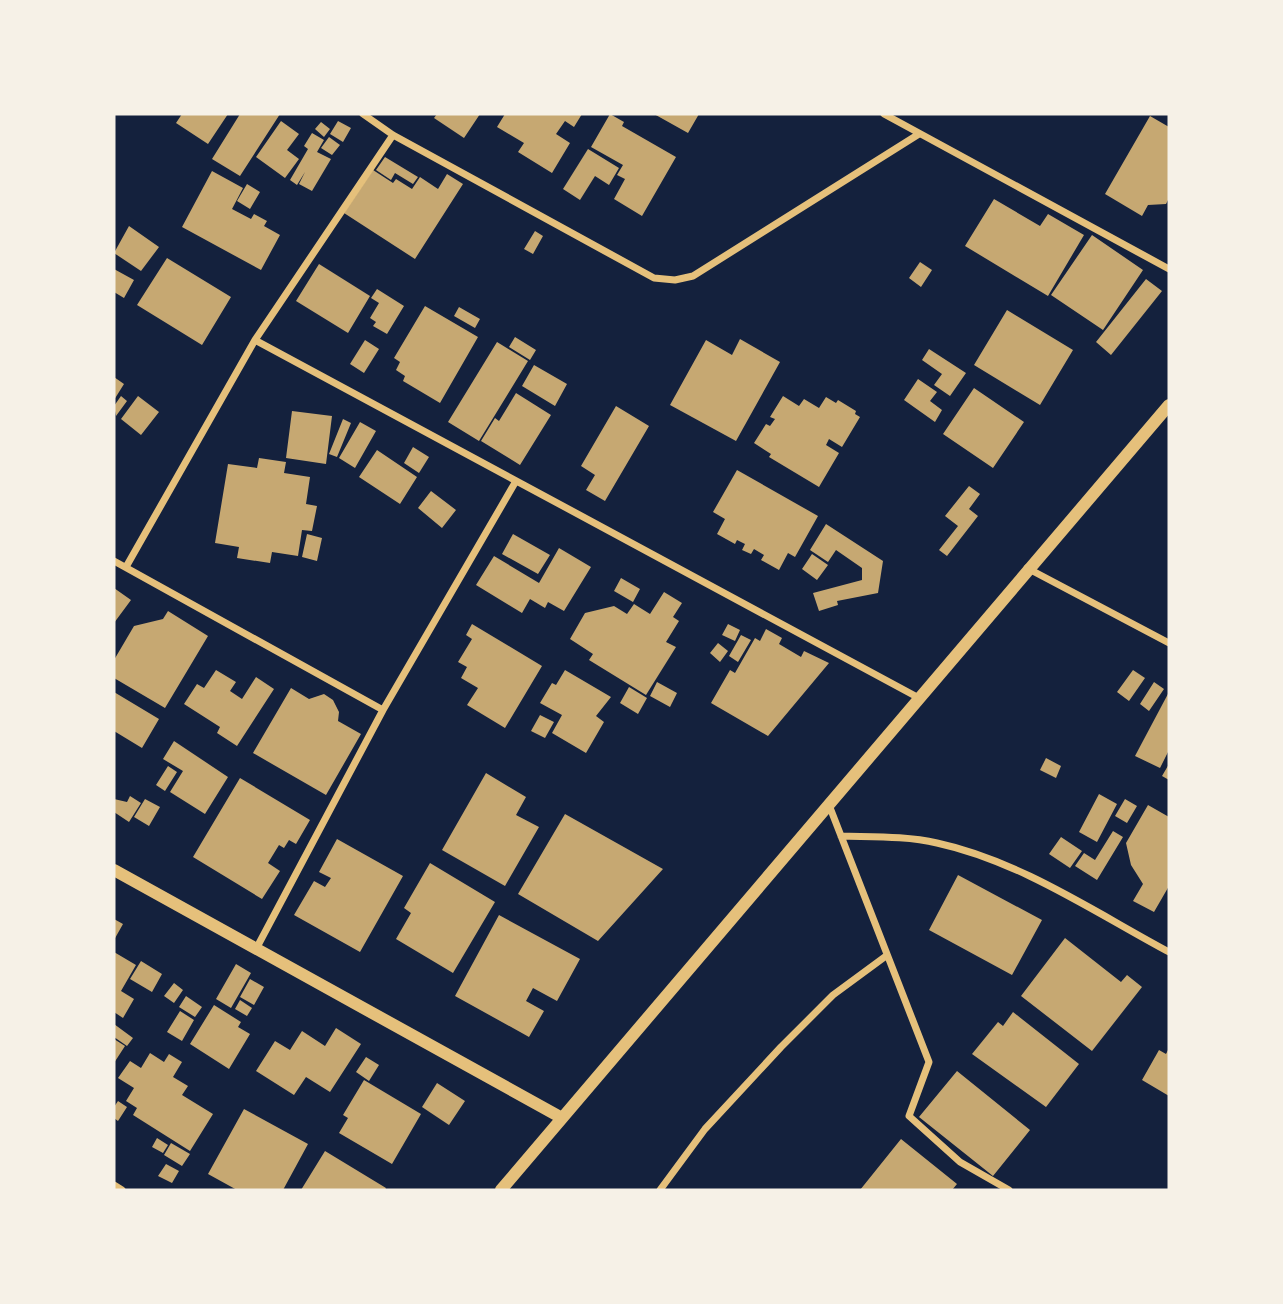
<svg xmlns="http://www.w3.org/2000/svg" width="1283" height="1304" font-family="'Public Sans',sans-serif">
<rect width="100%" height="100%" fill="#14213d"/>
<!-- building -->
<path fill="#c6a872" d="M182,114H228L208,144L176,123Z
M240,114H280L240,176L212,159Z
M437,114H480L464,138L434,118Z
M505,114H582L574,127L565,121L556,134L570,143L552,173L518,152L524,143L497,127Z
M610,114L624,122L622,126L676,157L642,216L614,199L625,179L617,175L623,165L591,147Z
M654,114H699L688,133Z
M1150,116L1169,127V198L1166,204L1148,205L1142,216L1105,194Z
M281,121L299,134L287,150L299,159L285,178L256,157Z
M338,121L351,128L343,142L330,134Z
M321,122L330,129L324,137L315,129Z
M312,133L324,140L317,152L331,159L312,191L299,184L305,172L297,185L290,180L308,149L304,146Z
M329,137L340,145L332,155L321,148Z
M588,149L619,168L609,185L595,176L580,200L563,189Z
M385,157L418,177L413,184L395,173L391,180L376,170Z
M373,170L393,183L396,179L412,189L420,177L438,189L447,174L463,184L415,259L344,213Z
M212,171L243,188L232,209L251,219L254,214L267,221L264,226L280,235L261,270L182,227Z
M247,184L260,192L250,209L237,201Z
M994,199L1040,226L1048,214L1084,235L1048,296L965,246Z
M129,226L159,247L141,271L114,253Z
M535,231L543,236L533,254L524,249Z
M1092,235L1143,270L1103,330L1051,295Z
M167,258L231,297L202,345L137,305Z
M920,262L932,270L921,287L909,278Z
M319,264L370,296L348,333L296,301Z
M114,269L134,280L124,298L114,292Z
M1146,279L1162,291L1111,355L1096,342Z
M377,289L404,306L387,334L373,326L376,322L370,318L379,303L371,298Z
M425,306L478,337L440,403L403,381L405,376L396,370L400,362L394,358Z
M459,307L480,319L475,328L454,316Z
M1007,310L1073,350L1040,405L974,365Z
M515,337L536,350L530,360L509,347Z
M740,339L780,362L736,441L670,405L706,340L732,355Z
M365,340L379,349L364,373L350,364Z
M497,342L528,361L479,441L448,422Z
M929,349L966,373L950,396L934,385L942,374L922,360Z
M534,365L567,384L555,406L522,386Z
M114,377L124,384L114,400Z
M918,379L937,392L930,401L942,410L935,422L904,400Z
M974,388L1024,422L993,468L943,434Z
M516,393L551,415L520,465L481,441L495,418L499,421Z
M121,396L127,401L116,416L114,406Z
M138,396L159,412L141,435L121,419Z
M783,396L799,406L804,399L819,408L826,397L836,403L838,400L856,411L855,414L860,417L842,447L829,439L826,445L839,453L819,487L769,457L771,454L754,443L766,424L770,426L775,419L770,417Z
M616,406L649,426L605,501L586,490L595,475L581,466Z
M292,411L332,416L326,464L286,458Z
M343,419L351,423L337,457L329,454Z
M360,422L376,431L355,468L339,458Z
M413,447L429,457L419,473L404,463Z
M377,450L417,477L400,504L359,477Z
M259,458L286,462L284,473L310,477L306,504L317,506L312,531L302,530L298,556L272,552L270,563L237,558L239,547L215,543L228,464L257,468Z
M737,470L818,516L795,557L788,553L779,570L761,560L764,555L754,549L751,554L742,550L745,544L737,540L735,544L717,534L725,519L713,512Z
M969,486L980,494L969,509L978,516L947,556L939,550L958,526L945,516Z
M431,491L456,510L442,528L418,508Z
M826,524L883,561L878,593L837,601L838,605L819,611L813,593L862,580V568L836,550L828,562L810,550Z
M307,534L322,538L317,561L302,557Z
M513,534L550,555L538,574L502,554Z
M559,548L591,567L564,611L548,602L545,608L530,599L522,613L476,585L494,556L539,583Z
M812,554L828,565L817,580L802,569Z
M621,578L640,589L633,602L614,591Z
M114,588L131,600L114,623Z
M664,592L682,603L673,617L679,621L666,642L676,647L646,695L589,660L593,654L570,639L585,613L614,606L627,614L634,604L650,614Z
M168,611L208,636L165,708L114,678V660L134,626L163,619Z
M472,624L542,666L505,728L467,705L478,688L461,678L467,667L458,662L472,639L466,635Z
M728,624L740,630L735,641L722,635Z
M766,629L782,638L779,644L801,657L804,651L829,663L768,736L711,703L730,670L735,673L755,638L760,641Z
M741,635L751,640L738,662L729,656Z
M718,643L728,651L720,662L710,653Z
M216,670L236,682L230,691L242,699L256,677L274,689L237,746L217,733L220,727L184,704L197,684L204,688Z
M565,670L611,697L596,716L604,722L586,753L552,733L562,715L540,703L552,683L556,685Z
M1133,670L1145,678L1129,701L1117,692Z
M657,682L677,693L670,707L650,696Z
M1154,682L1164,689L1149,711L1140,704Z
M629,687L647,698L638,714L620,703Z
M291,688L309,699L324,694L333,700L339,712L338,721L361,734L326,795L253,753Z
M114,692L159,719L142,748L114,731Z
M1169,692V750L1160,768L1135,756Z
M540,715L554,722L545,738L531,731Z
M174,741L228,777L205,814L170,792L183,771L163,759Z
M1046,758L1061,766L1056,778L1040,770Z
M1169,764V780L1162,776Z
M168,766L177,772L165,791L156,785Z
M486,773L526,797L516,815L539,827L505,886L442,850Z
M240,778L310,820L296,844L289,840L284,848L279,845L268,863L280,871L262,899L193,857Z
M1099,794L1117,804L1097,842L1079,832Z
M130,796L141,803L129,822L114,812V799L127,802Z
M145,799L160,807L149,826L134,817Z
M1125,799L1137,806L1127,823L1115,816Z
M1148,805L1169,817V886L1154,912L1133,901L1143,884L1131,865L1126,843Z
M565,814L663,869L598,941L518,894Z
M1113,831L1123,837L1097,880L1075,866L1084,853L1095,860Z
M1061,837L1082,851L1070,868L1049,854Z
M337,839L403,876L360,952L294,915L314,881L325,887L331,878L319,872Z
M430,863L495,902L453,973L396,939L411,913L404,908Z
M958,875L1042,920L1012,975L929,930Z
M499,915L580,959L557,1001L533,988L526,1001L544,1011L529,1037L455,996Z
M114,919L123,924L114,940Z
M1065,938L1121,982L1127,975L1142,987L1092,1051L1021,996Z
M114,952L136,965L121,991L134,999L123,1018L114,1012Z
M141,961L162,974L152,992L130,979Z
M236,964L251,973L231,1008L216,999Z
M250,979L264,987L254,1005L240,997Z
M174,983L183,990L174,1003L164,996Z
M186,996L202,1007L195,1017L179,1007Z
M240,1000L252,1008L247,1016L235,1009Z
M214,1005L241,1022L238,1027L250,1034L229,1069L190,1044Z
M180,1011L194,1020L182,1041L167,1032Z
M1013,1012L1079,1064L1046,1107L972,1054L998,1022L1003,1026Z
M114,1024L133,1038L127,1046L114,1037Z
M336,1028L361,1044L330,1092L306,1077L294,1095L256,1071L275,1041L290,1050L302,1031L325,1046Z
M114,1039L125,1046L114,1063Z
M1169,1048V1096L1142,1080L1159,1050L1166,1054Z
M150,1053L164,1062L169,1054L182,1062L173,1077L188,1086L182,1095L213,1114L190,1151L133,1115L137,1108L126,1101L134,1088L118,1078L130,1061L141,1068Z
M366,1057L379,1065L369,1081L356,1072Z
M957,1071L1030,1130L993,1176L919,1117Z
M364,1080L421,1114L392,1164L339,1133L348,1118L343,1115Z
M437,1083L465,1101L449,1125L422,1107Z
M118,1101L127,1107L118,1121L114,1118V1107Z
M244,1109L308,1144L283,1190H237L208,1174Z
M157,1138L168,1145L163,1153L152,1147Z
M901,1139L957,1184L952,1190H860Z
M171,1143L190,1154L182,1166L164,1155Z
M325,1151L386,1188L385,1190H301Z
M166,1164L179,1171L172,1183L158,1176Z"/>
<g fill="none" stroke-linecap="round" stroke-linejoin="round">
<!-- minor -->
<path stroke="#e5c07b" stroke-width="7" d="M363,114L393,135L654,278L675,280L693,276L919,134
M884,114L1169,269
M255,340L919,698
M114,561L383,710
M126,567L255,340L393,135
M1027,568L1169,643
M829,805L929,1062L909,1116L960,1162L1009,1190
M841,836C873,837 907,836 937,843C1020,861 1096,913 1169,952
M256,949L383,710L516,481
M114,1185L122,1190
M660,1190L705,1129L781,1047L833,995L886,956"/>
<!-- tertiary -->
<path stroke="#e5c07b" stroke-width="12" d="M114,870L562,1118
M501,1190L1169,405"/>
</g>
<!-- border -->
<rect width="1283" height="1304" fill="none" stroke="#f6f1e7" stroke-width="231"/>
</svg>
